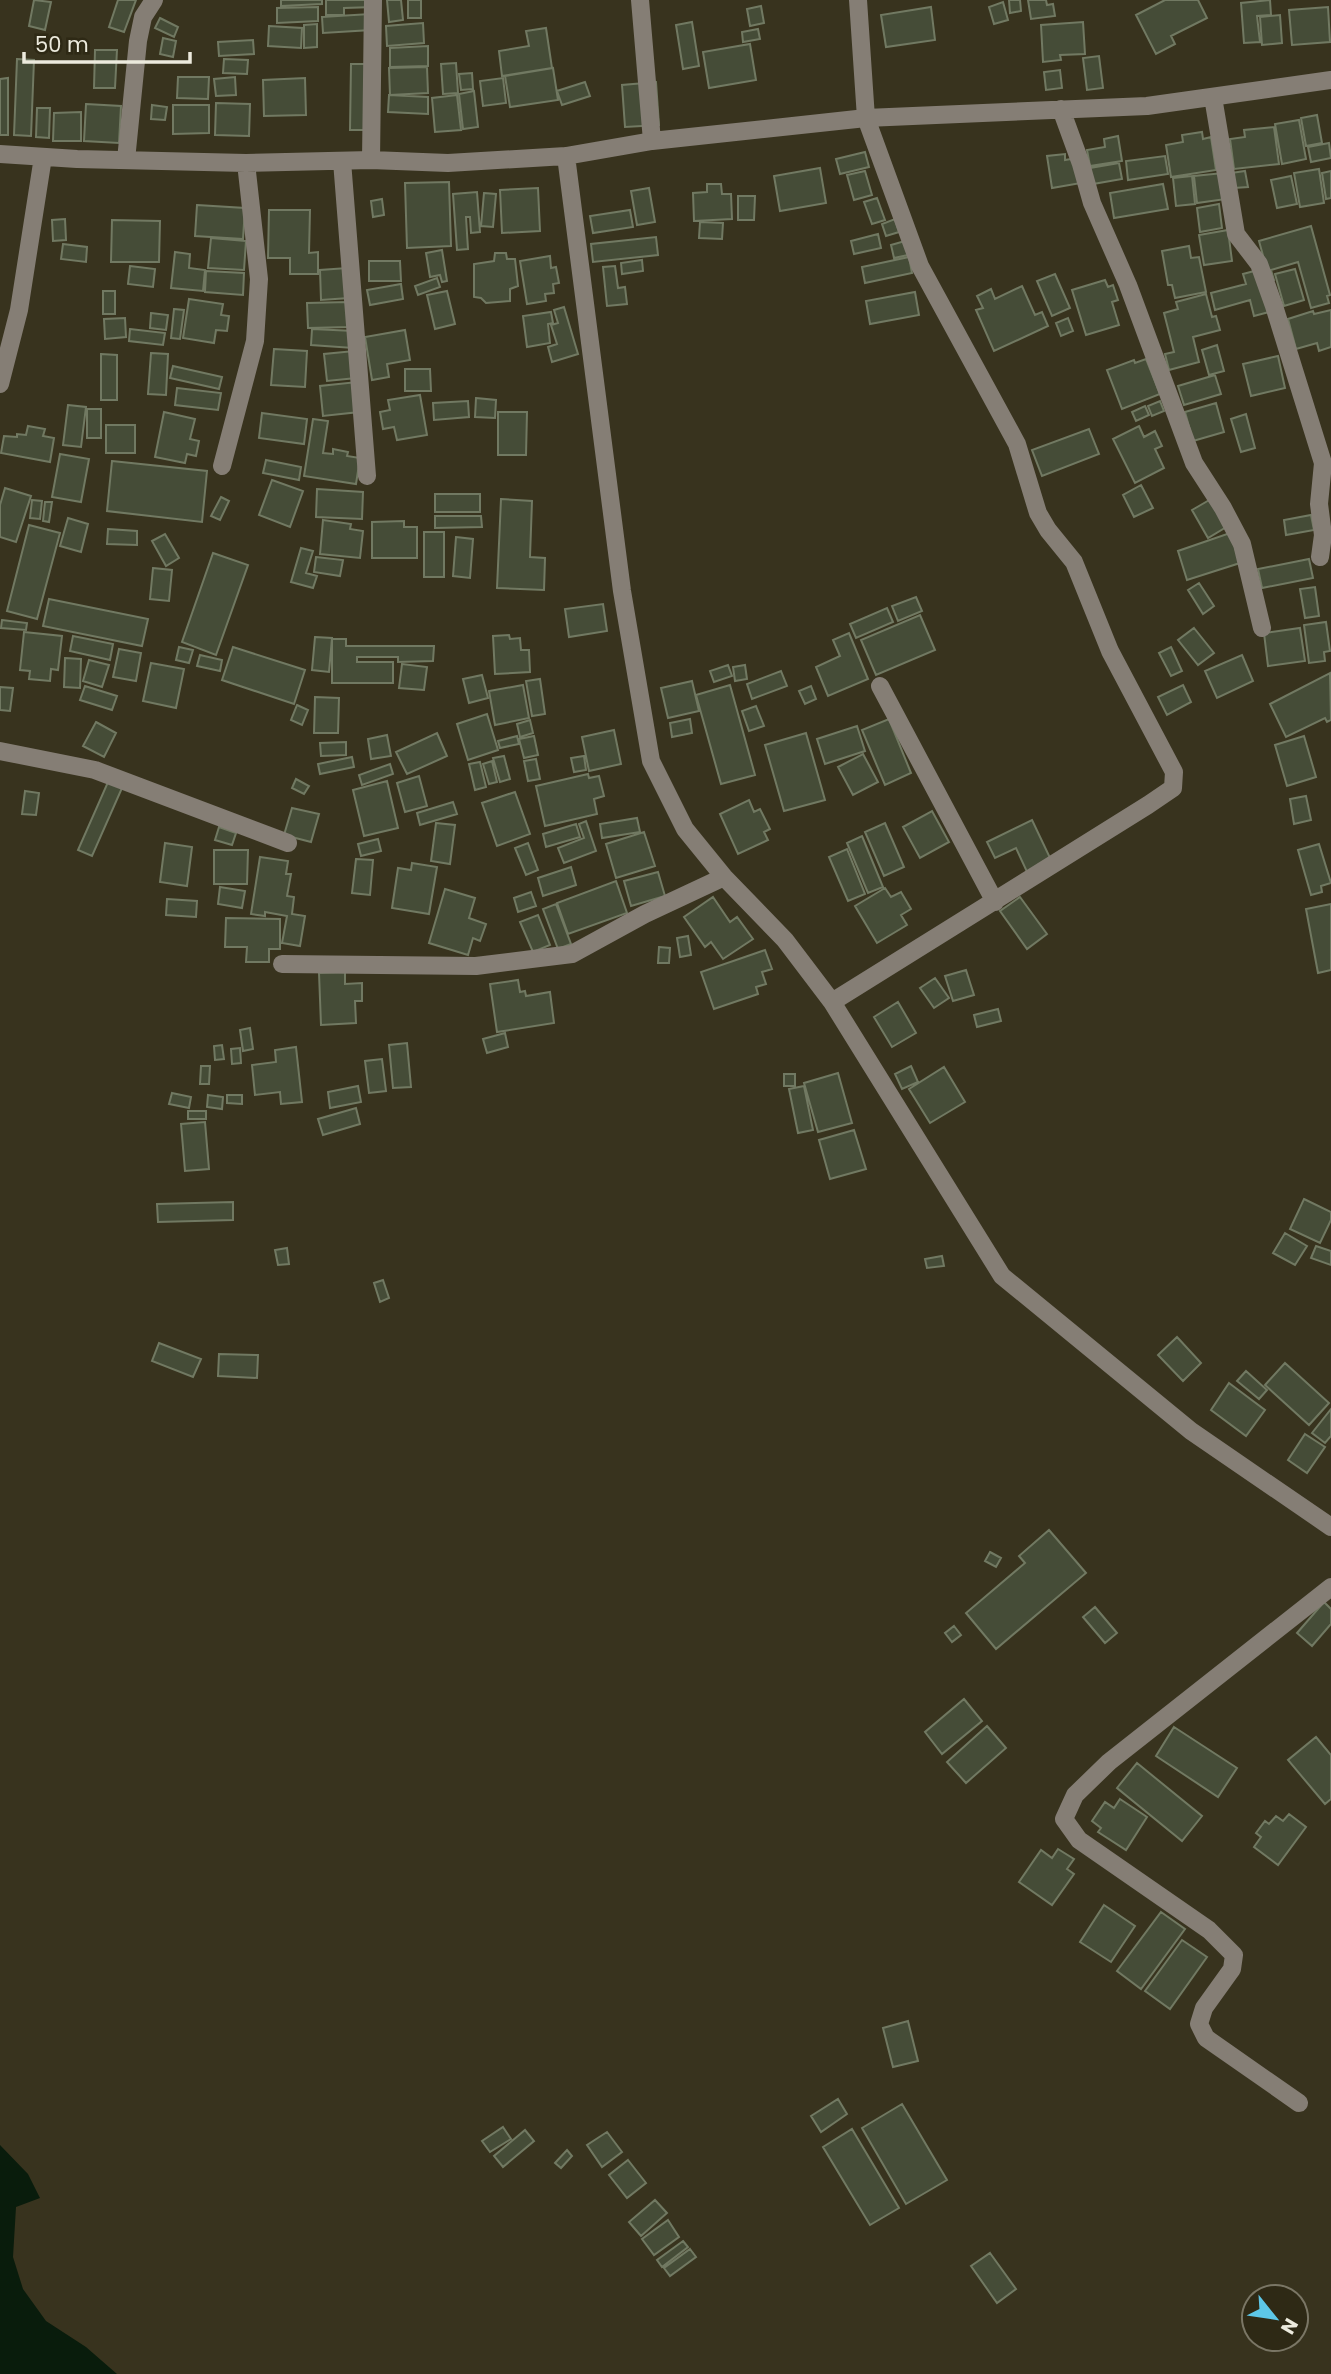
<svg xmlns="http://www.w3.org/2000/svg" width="1331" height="2374" font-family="Poppins,sans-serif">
<rect width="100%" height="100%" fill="#38331e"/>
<!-- water -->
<path fill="#091c0c" d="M0,2145L28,2174L40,2198L16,2207L13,2257L23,2289L46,2321L86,2347L117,2374H0Z"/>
<!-- building -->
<path fill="#454c37" stroke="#717962" stroke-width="2" d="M34,0L51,2L45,30L29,26Z
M118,0H136L124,32L109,27Z
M281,0H322V4L281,6Z
M326,0H374V7L344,8V15H326Z
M387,0H401L403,20L389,22Z
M408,0H421V18H408Z
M1009,0H1020L1021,11L1010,13Z
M1028,0H1046L1047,5L1053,4L1055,16L1031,19Z
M1165,0H1198L1207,18L1171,36L1175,44L1156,54L1136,15Z
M1270,0L1271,15L1257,16L1260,42L1244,43L1241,3Z
M1003,2L1008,20L994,24L989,7Z
M761,6L764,23L750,26L747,9Z
M318,7V21L277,23V8Z
M931,7L935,40L886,47L881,15Z
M1328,7L1330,42L1292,45L1289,10Z
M370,14L371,30L323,33L322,17Z
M1280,15L1282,43L1262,45L1260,17Z
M160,18L178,27L174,37L155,28Z
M692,22L699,66L683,69L676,25Z
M1083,22L1085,54L1060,55L1061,60L1043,62L1041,25Z
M423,23L424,43L387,46L386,26Z
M317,24V47L304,48V25Z
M269,26L302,28L301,48L268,46Z
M546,28L552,68L502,76L499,51L529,46L526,31Z
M758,29L760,39L743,42L742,32Z
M163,38L176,41L173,57L160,54Z
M253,40L254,54L219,56L218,42Z
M750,44L756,80L709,88L703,52Z
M428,46V66L390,67V48Z
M95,50H117L115,88H94Z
M1099,56L1103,88L1087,90L1083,58Z
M17,59L34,60L31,136L14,135Z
M224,59L248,60L247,74L223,73Z
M456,63L458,93L443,94L441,64Z
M351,64H370L369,130H350Z
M427,67L428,93L390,95L389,68Z
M553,68L558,100L510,107L505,76Z
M1060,70L1062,88L1046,90L1044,72Z
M472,73L473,89L461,90L459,74Z
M178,77H209L208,99L177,98Z
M235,77L236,95L216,96L214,79Z
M8,78V135H0V79Z
M305,78L306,115L264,116L263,80Z
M503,78L506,103L483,106L480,81Z
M585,82L590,96L562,105L557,91Z
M656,82L659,125L625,127L622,85Z
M474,91L478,127L463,129L459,94Z
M389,95L428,97V114L388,112Z
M457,95L461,130L435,132L432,98Z
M216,103L250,104L249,136L215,135Z
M86,104L121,106L119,143L84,141Z
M152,105L167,107L165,120L151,119Z
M173,105H209V133L173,134Z
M37,108H50L49,138L36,137Z
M81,112V141H53L54,113Z
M1317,115L1322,143L1306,146L1301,118Z
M1299,120L1306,159L1282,164L1275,124Z
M1274,127L1279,164L1234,169L1230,139L1245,137L1244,130Z
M1202,132L1203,139L1211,137L1216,170L1171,177L1166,145L1183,142L1182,135Z
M1118,136L1122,161L1090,166L1087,150L1105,147L1104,139Z
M1329,143L1331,158L1311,162L1308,147Z
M865,152L869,167L840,174L836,159Z
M1065,154V160L1077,158L1081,183L1052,188L1047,156Z
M1165,156L1168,174L1128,180L1126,161Z
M1119,163L1122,179L1093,184L1090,168Z
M820,168L826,203L780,211L774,176Z
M1319,169L1324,203L1300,207L1294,173Z
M865,171L872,195L854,200L847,175Z
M1245,171L1248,187L1234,188L1231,173Z
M1331,171V198L1326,199L1322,173Z
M1223,173L1226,199L1197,203L1194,176Z
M1192,176L1195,204L1176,206L1173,178Z
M1291,176L1297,204L1277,208L1271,180Z
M449,182L451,246L407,248L405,183Z
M707,184H721L722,194H731L732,219L694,221L693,193L707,192Z
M1163,184L1168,209L1114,218L1110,193Z
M538,188L540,231L502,233L500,190Z
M649,188L655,222L637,225L631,191Z
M477,192L480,232L471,233L470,217H466L468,249L457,250L453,194Z
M484,193L496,194L493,227L481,226Z
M738,196H755L754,220H738Z
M877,198L885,220L872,224L864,202Z
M382,199L384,215L373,217L371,201Z
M1219,204L1222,228L1200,232L1197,208Z
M197,205L245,208L243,239L195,236Z
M269,210H310L309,253L318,252V274H290V258H268Z
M630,210L633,227L593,233L590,216Z
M65,219L66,240L53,241L52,220Z
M895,219L899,232L886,236L882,224Z
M112,220L160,221L159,262H111Z
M700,222L723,223L722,239L699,238Z
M1311,226L1330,295L1327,296L1329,303L1311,308L1298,262L1271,270L1274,280L1270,281L1259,241Z
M1228,230L1232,261L1204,265L1199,235Z
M878,234L881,248L854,254L851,241Z
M656,237L658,255L593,262L591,244Z
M211,238L246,241L244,270L208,268Z
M905,241L908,255L894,258L891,245Z
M63,244L87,247L86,262L61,259Z
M1189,246L1191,258L1199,257L1206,292L1175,298L1172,285H1168L1162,251Z
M442,250L447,281L442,282L440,275L430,277L426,253Z
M175,252L190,254L189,268L205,270L203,291L171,288Z
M495,253H506L507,259H515L518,286L510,289V301L486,303L481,298L474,297V264L494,261Z
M550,256L551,268L556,267L559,283L553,284L554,293L545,294L546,301L527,304L520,261Z
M909,257L912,273L865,283L862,267Z
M642,260L643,271L622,274L621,263Z
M369,261H400L401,281H369Z
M130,266L155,269L153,287L128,284Z
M615,266L618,288L625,287L627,304L607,306L603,267Z
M347,268L349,298L321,300L320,270Z
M1295,269L1304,300L1284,306L1275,274Z
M1258,270L1269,312L1254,316L1250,300L1215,310L1211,293L1246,284L1243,274Z
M206,271L244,273L243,295L205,292Z
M1055,274L1070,308L1052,316L1037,281Z
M437,278L440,287L418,295L415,286Z
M1105,280L1108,287L1113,285L1118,300L1112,302L1119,325L1086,335L1072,290Z
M401,284L403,299L370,305L367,290Z
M1022,286L1035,315L1042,312L1048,326L994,351L976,310L983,308L977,296L991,289L995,299Z
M103,291H115V314H103Z
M447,291L455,324L435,329L427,295Z
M915,292L919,315L870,324L866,301Z
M1206,294L1212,317L1216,316L1220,330L1193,337L1199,362L1169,370L1165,354L1174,352L1164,313L1178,309L1176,302Z
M189,299L223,304L221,315L229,316L227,331L216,330L214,343L183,338Z
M348,302L349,327L308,328L307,303Z
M564,307L578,354L552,362L548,347L557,344L551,325L558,323L554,310Z
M174,309L184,310L180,339L171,338Z
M1331,310V347L1319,351L1317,343L1296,349L1288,319L1313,311L1314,314Z
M551,312L553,323L548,324L550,343L527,347L523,316Z
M151,313L168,315L166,330L150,328Z
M125,318L126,337L105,339L104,319Z
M1068,318L1073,331L1061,336L1056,323Z
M130,329L165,333L163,345L129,341Z
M312,329L354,331L353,348L311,345Z
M405,330L410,360L387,364L389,377L372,380L365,337Z
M1217,345L1224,371L1209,375L1202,350Z
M274,349L307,351L305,387L271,385Z
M354,351L356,378L327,381L324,354Z
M151,353L168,354L166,395L148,394Z
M101,354L117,355V400H101Z
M1278,356L1285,388L1251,396L1243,364Z
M1146,359L1160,394L1122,409L1107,370L1134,360L1135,363Z
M173,366L222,377L219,389L170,378Z
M405,369H430L431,391H405Z
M1215,375L1221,394L1184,405L1178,386Z
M357,382L359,412L323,416L320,386Z
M177,388L221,393L218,410L175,405Z
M420,395L427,435L397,440L394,427L383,429L380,412L390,410L388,400Z
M476,398L496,400L495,418L475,417Z
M468,401L469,417L434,420L433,403Z
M1160,401L1164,411L1152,416L1148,406Z
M1216,403L1224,432L1193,441L1185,412Z
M68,405L86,407L81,447L63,445Z
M1145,406L1149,415L1136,421L1132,412Z
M87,409H101V438H87Z
M164,412L195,419L190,439L199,441L196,456L187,454L185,463L155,457Z
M498,412H527L526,455H498Z
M262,413L307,419L304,444L259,438Z
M1246,414L1255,448L1241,452L1231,419Z
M313,419L328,421L323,453L333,454V449L348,452L347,456L360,458L356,484L304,476Z
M106,425H135V453H106Z
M28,426L45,429L43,436L54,438L50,462L1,453L4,436L17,437V434L26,435Z
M1139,426L1144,437L1155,431L1162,446L1155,449L1164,468L1135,483L1113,439Z
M1089,429L1099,454L1042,476L1032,450Z
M60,454L89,459L81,502L52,497Z
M266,460L301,467L299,480L263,473Z
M112,461L207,471L202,522L107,511Z
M272,480L303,491L290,527L259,515Z
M1141,485L1153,508L1134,517L1123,495Z
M5,488L31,496L16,542L0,537V505Z
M317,489L363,492L362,519L316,517Z
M435,494H480V512H435Z
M221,497L229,501L220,520L211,516Z
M501,499L532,501L530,557L545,558L544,590L497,588Z
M1211,499L1228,526L1208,538L1192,510Z
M32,500L42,501L40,519L30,518Z
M45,502H52L49,522L43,521Z
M1311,515L1314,530L1286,535L1284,520Z
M435,516H481L482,527L435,528Z
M68,518L88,524L81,552L60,546Z
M323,520L351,524L350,529L363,531L360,558L320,554Z
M404,521V527H417V558H372V522Z
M29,525L60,533L37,619L7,611Z
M108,529L137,531V545L107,544Z
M424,532H444V577H424Z
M1230,533L1240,563L1187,580L1178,551Z
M165,534L179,558L166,566L152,541Z
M456,537L473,539L470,578L453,576Z
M301,548L313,551L306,573L317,576L313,588L291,582Z
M213,553L248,565L216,655L182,642Z
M316,557L343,560L340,576L314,572Z
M1309,559L1313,578L1262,588L1258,569Z
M153,568L172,570L169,601L150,599Z
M1199,583L1214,606L1203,614L1188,590Z
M1315,587L1319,616L1305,618L1300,589Z
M916,597L922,611L898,621L892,606Z
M49,599L148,619L142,646L43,626Z
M603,604L607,631L569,637L565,609Z
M887,608L893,622L856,638L850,624Z
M920,615L935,650L876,675L861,640Z
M2,620L27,623L26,630L1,628Z
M1326,622L1330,651L1324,652L1325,661L1309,663L1304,625Z
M1194,628L1214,653L1198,665L1178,640Z
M1300,628L1305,661L1268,666L1264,633Z
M24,632L62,636L58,670L51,669L50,681L29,679L30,671L20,670Z
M849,633L868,679L828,696L816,667L840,656L833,640Z
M509,635L510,639L520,638L521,650H529L530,672L495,674L493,636Z
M73,636L113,644L110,660L70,651Z
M315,637L332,638L329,672L312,670Z
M332,639H346V646H434L433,661L398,662V657H357V662H393V683H332Z
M179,647L193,650L189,663L176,660Z
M233,647L305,670L294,704L222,680Z
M1171,647L1182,671L1171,676L1159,653Z
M119,649L141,653L136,681L113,677Z
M200,655L222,660L220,671L197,666Z
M1242,655L1253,681L1217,698L1205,671Z
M65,658L81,659L80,688L64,687Z
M89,660L109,665L102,687L83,681Z
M151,663L184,669L176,708L143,701Z
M402,664L427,667L424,690L399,688Z
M728,665L732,676L714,682L710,671Z
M745,665L747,679L735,681L733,667Z
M781,671L787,686L752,699L747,684Z
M1330,673L1331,720L1327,722L1325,718L1286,737L1270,704Z
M482,675L488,698L469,703L463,679Z
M540,679L545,714L532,716L526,681Z
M692,681L699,711L668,718L661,688Z
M523,685L529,718L495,725L489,691Z
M730,685L755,775L721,784L696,695Z
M1183,685L1191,702L1167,715L1158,697Z
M85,686L117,696L112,710L80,700Z
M811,686L816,699L805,704L799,691Z
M0,687L13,688L10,711L0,710Z
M315,697L339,698L338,733H314Z
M297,705L308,710L302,725L291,720Z
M756,706L764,726L749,731L742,711Z
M487,714L498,750L468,760L457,724Z
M690,719L692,733L672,737L670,723Z
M889,719L911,773L885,785L862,730Z
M530,720L533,733L520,737L517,724Z
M96,722L116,733L104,757L83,746Z
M857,726L865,751L825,764L817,739Z
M614,730L621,764L589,771L582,737Z
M437,733L447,756L407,774L396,752Z
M806,733L825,800L784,811L765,745Z
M387,735L391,756L371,759L368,739Z
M517,736L519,744L500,748L498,741Z
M534,736L538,755L524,758L519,739Z
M1304,736L1316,777L1287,786L1275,745Z
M346,742V755L321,756L320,743Z
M863,754L878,782L853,795L838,767Z
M504,756L510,779L500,782L493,758Z
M584,756L586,770L574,772L571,758Z
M352,757L354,767L320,774L318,764Z
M536,759L540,779L528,781L524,761Z
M492,761L497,782L489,784L483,764Z
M480,762L486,787L475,790L469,764Z
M390,764L393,774L362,785L359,775Z
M588,774L589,778L599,776L604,796L594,799L597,814L545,826L536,786Z
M419,776L427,806L405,812L397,783Z
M296,779L309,786L304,794L292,788Z
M387,781L398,828L364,836L353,790Z
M108,782L122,788L92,856L78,850Z
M25,791L39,793L36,815L22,814Z
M515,792L530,834L497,846L482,803Z
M1306,796L1311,820L1294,824L1290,799Z
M749,800L754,812L760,809L770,829L764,832L768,840L738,854L720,814Z
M453,802L457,814L420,825L417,813Z
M292,808L319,814L311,842L284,835Z
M932,811L949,842L920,858L903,827Z
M637,818L640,832L602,838L600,824Z
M1032,820L1052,862L1028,874L1016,848L995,858L987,842Z
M586,821L596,851L564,863L558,848L584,838L579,824Z
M436,823L455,825L450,864L431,861Z
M885,823L904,867L884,876L865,832Z
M576,824L580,837L546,847L543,834Z
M219,827L236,833L232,845L215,840Z
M644,832L655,866L616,878L606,844Z
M862,836L883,887L868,893L847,843Z
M378,839L381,851L361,856L358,844Z
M165,843L192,847L187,886L160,882Z
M528,843L538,870L526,875L515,848Z
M1319,844L1331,883L1321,886L1322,892L1311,895L1298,850Z
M847,849L865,894L848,901L829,857Z
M214,850H248L247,884H214Z
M260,857L288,861L286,874H291L287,896L294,897L292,914L305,916L300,946L282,943L287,916L265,912V916L251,914Z
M356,859L373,860L370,895L352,893Z
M412,863L437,867L429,914L392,908L398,868L411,870Z
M571,867L576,885L543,896L538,878Z
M658,872L665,896L631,906L624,881Z
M616,881L627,913L568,934L557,903Z
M220,887L245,891L242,908L218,904Z
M885,888L891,897L901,892L911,909L901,915L907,925L877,943L855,906Z
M445,889L475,898L469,918L486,924L480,941L473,938L468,955L429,943Z
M531,892L536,906L518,912L514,898Z
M713,897L730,922L737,917L753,939L723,959L711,942L705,947L684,917Z
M1020,897L1047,934L1027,949L1000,911Z
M167,899L197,901L196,917L166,915Z
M556,904L571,944L558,949L543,909Z
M1331,904V970L1318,973L1306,909Z
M538,915L550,945L533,952L520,922Z
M226,918L280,919V949H269V962H246L247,947H225Z
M688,936L691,955L680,957L677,938Z
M659,947L670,948L669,963H658Z
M765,950L772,969L762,972L766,984L756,987L758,994L714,1009L701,972Z
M966,970L974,995L953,1001L945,976Z
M345,972V984L362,983V1001H355L356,1023L321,1025L319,973Z
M935,978L949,998L934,1008L920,988Z
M518,980L520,992L525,991L526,996L550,992L554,1023L497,1032L490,984Z
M898,1002L916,1033L892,1047L874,1017Z
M998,1009L1001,1021L977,1027L974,1015Z
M250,1028L253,1049L243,1051L240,1030Z
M505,1033L508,1047L487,1053L483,1039Z
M407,1043L411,1087L393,1088L389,1045Z
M222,1045L224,1059L215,1060L214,1046Z
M296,1047L302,1102L281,1104L280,1092L255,1095L252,1065L276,1062L275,1050Z
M240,1048L241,1063L232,1064L231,1049Z
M382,1059L386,1091L369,1093L365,1061Z
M201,1066H210L209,1084H200Z
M911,1066L918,1082L902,1089L895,1074Z
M944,1067L965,1102L930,1123L909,1089Z
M838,1073L852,1123L818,1132L804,1083Z
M784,1074H795V1086H784Z
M358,1086L361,1102L330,1108L328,1092Z
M804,1086L813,1130L798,1133L789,1089Z
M172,1093L191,1097L189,1108L169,1104Z
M208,1095L223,1097L222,1109L207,1107Z
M227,1095H242V1104L227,1103Z
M356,1108L360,1124L323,1135L318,1119Z
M188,1111H206V1119H188Z
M205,1122L209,1169L185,1171L181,1124Z
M854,1130L866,1169L830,1179L819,1140Z
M1304,1199L1331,1212V1220L1320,1243L1290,1229Z
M233,1202V1220L158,1222L157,1204Z
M1285,1233L1307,1246L1295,1265L1273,1253Z
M1316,1246L1331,1251V1265L1311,1258Z
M287,1248L289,1264L278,1265L275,1250Z
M942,1256L944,1266L927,1268L925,1259Z
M383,1280L389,1298L380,1302L374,1283Z
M1177,1337L1201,1363L1183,1381L1158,1355Z
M159,1343L201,1359L193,1377L152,1361Z
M219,1354L258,1355L257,1378L218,1376Z
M1285,1363L1329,1403L1309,1425L1265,1385Z
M1246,1371L1267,1390L1259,1399L1237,1381Z
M1229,1383L1265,1410L1246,1436L1211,1410Z
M1331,1409V1436L1325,1443L1312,1433Z
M1305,1434L1325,1447L1307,1473L1288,1460Z
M1049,1530L1086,1573L996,1649L966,1613L1025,1563L1019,1556Z
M990,1552L1001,1558L996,1567L985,1561Z
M1324,1602L1331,1609V1624L1312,1646L1297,1633Z
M1095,1607L1117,1633L1105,1643L1083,1617Z
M954,1626L961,1635L952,1642L945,1633Z
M964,1699L982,1721L942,1754L925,1732Z
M987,1726L1006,1748L966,1783L947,1762Z
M1174,1727L1237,1768L1218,1797L1156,1756Z
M1316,1737L1331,1755V1799L1325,1804L1288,1760Z
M1137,1763L1202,1816L1182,1841L1117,1788Z
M1120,1799L1147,1817L1126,1850L1098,1832L1101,1828L1092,1821L1105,1802L1114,1808Z
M1289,1814L1306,1827L1278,1865L1254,1847L1261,1837L1256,1833L1265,1821L1269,1824L1276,1816L1283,1821Z
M1058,1849L1074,1859L1067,1869L1074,1874L1052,1905L1019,1882L1041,1850L1052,1858Z
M1104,1905L1135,1926L1111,1962L1080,1942Z
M1161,1912L1185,1929L1141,1989L1117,1971Z
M1182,1940L1207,1957L1170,2009L1145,1991Z
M908,2021L918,2061L893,2067L883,2028Z
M838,2099L847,2114L821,2132L811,2116Z
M902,2104L947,2180L906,2204L862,2128Z
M503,2127L511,2139L490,2152L482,2141Z
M852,2129L899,2208L870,2225L823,2147Z
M525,2130L534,2141L503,2167L494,2156Z
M607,2132L622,2152L602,2167L587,2145Z
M567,2150L572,2156L561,2168L555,2163Z
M628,2160L646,2183L627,2198L609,2175Z
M655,2200L667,2213L641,2236L629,2222Z
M668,2220L679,2237L654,2255L642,2239Z
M683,2241L688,2247L662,2267L657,2260Z
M690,2249L696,2257L670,2276L664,2268Z
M990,2253L1016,2289L997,2303L971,2266Z"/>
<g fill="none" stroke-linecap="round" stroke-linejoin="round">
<!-- minor -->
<path stroke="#857e75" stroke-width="18" d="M640,0L652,141
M1213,97L1236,234L1259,264L1274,306L1323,463L1319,504L1323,535L1320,557
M1061,109L1081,164L1092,203L1128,285L1194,463L1223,508L1242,544L1262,628
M0,154L77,159L246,163L371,160L448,163L566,156L652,141L866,118L1147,106L1331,80
M566,156L622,591L651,761L685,829L724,877L785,940L832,1002L1002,1276L1191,1431L1331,1527
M126,160L138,41L143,17L154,0
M371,160L373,0
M342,161L367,476
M0,384L19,310L43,157
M222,466L255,341L259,279L246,163
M880,686L995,902
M0,751L95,770L288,843
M282,964L476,966L572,954L645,914L724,877
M832,1002L1148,805L1173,788L1174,772L1110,651L1074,562L1048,530L1038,513L1017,444L920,266L866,118L858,0
M1299,2103L1206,2038L1199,2024L1204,2008L1232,1969L1234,1955L1209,1930L1079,1840L1064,1819L1075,1795L1109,1762L1331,1587"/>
</g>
<!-- north arrow -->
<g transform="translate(1275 2318) rotate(120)"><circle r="33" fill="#2e2915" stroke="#7a7665" stroke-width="2"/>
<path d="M0-5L12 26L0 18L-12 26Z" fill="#5dc7e8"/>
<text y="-10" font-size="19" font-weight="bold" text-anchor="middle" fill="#eceadd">N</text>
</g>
<!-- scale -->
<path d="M24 52v10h166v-10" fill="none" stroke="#eceadd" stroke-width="3.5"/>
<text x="35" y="52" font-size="21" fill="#eceadd" stroke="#2e2915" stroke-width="5" paint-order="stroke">50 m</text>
</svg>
